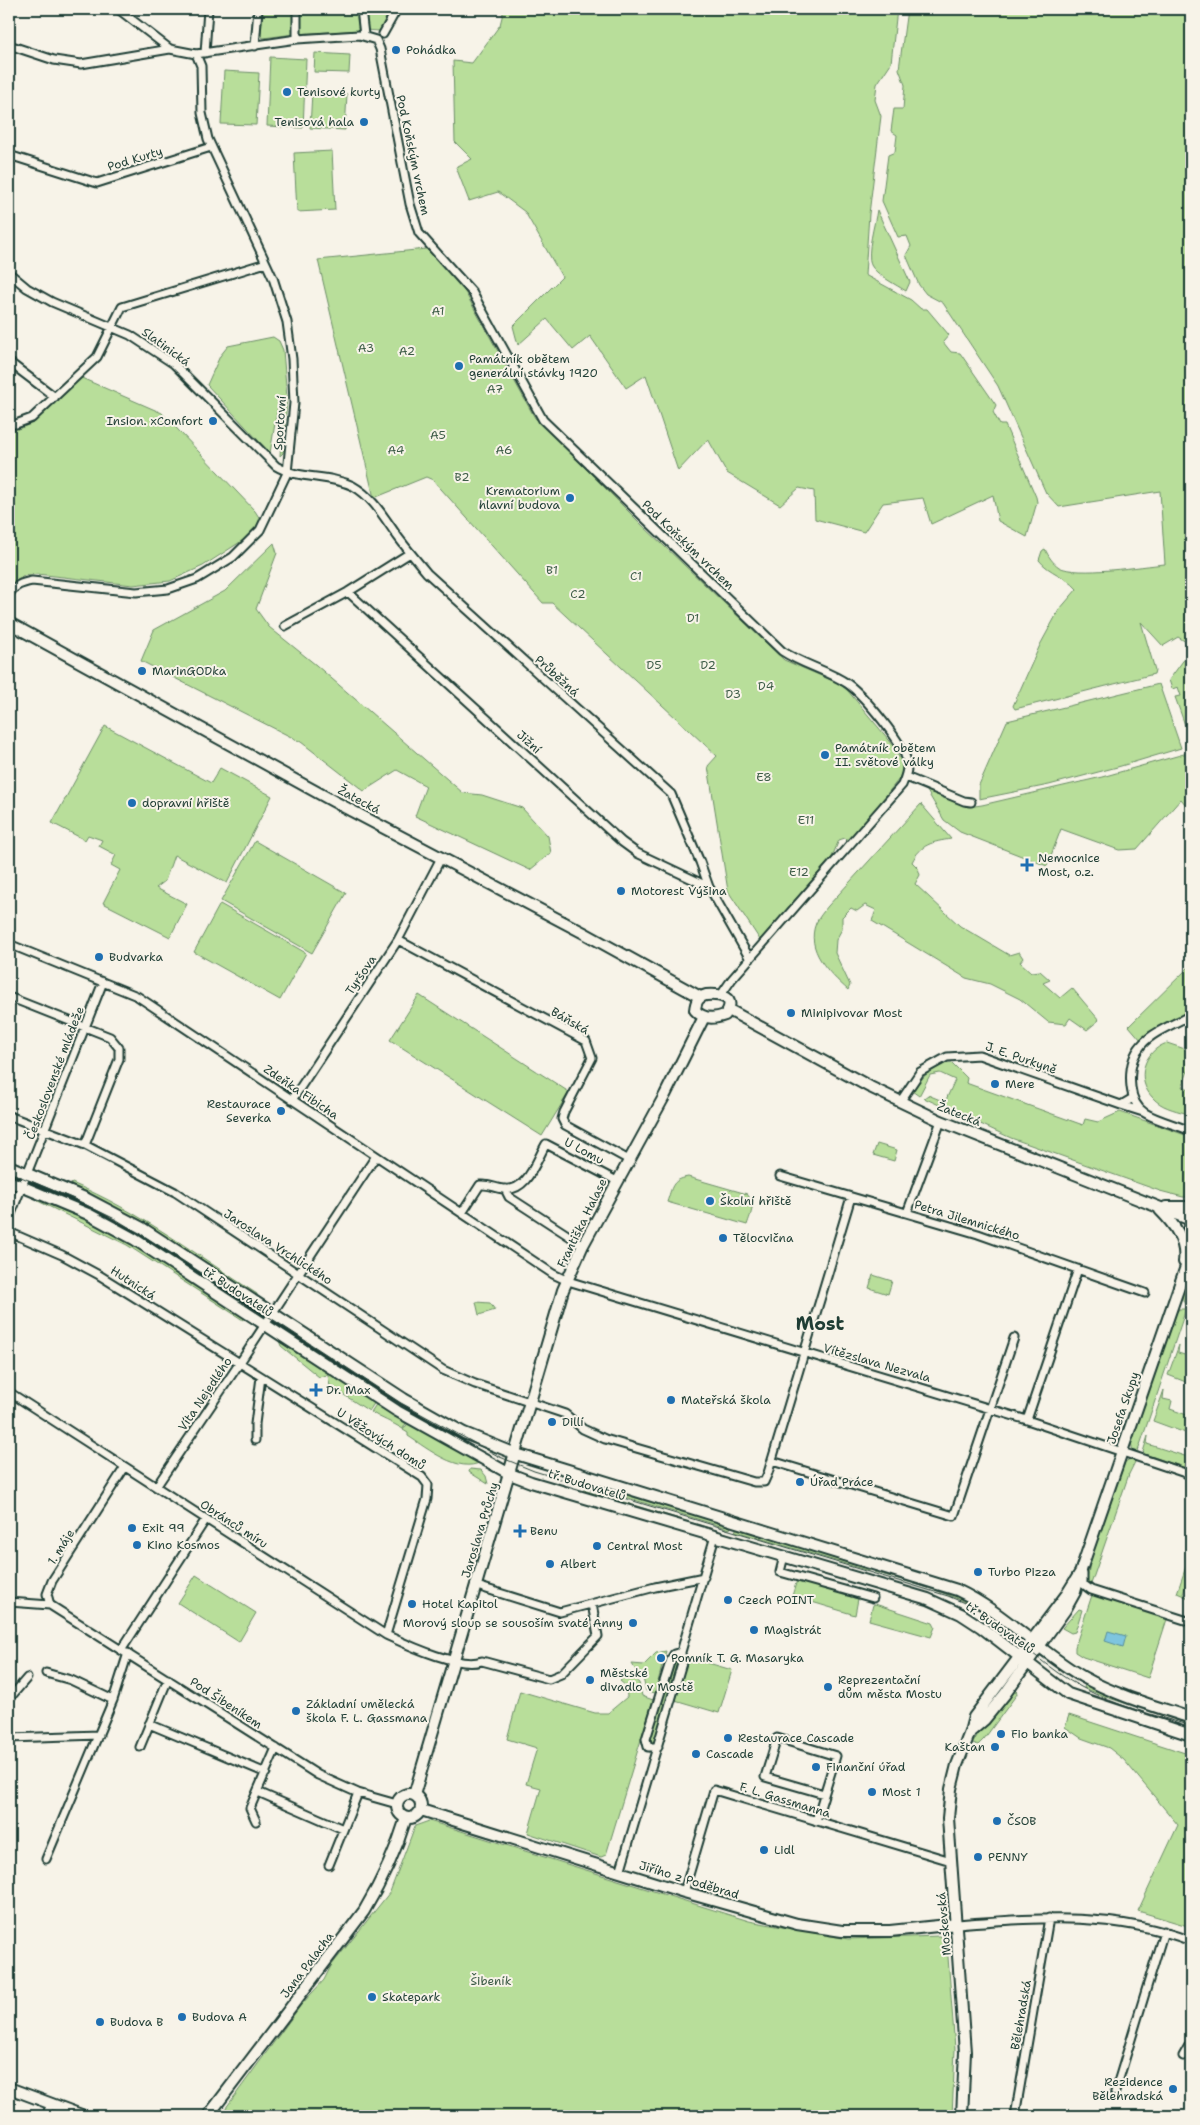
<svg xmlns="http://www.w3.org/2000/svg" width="1200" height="2125" font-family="'Shantell Sans',sans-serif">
<rect width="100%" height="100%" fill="#f7f3e8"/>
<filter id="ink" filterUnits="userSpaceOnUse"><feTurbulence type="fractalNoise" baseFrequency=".02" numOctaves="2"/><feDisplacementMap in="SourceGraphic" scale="10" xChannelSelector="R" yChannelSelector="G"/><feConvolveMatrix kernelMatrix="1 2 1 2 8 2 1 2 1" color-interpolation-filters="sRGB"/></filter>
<g filter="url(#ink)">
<!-- green -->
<path fill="#b8de9a" stroke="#6c8e67" d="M263,9H391L380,31L364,30L295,34L263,38L261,35Z
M504,9H897L891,63L877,84L875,100L881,116L869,214L865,275L911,300L921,309H927L949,335L943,342L951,352L960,353L996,405L993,412L1000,425H1005L1036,497L1037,502L1027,537L998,521L993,495L931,524L923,498L883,503L864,532L815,519L814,491L799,488L780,505L727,473L708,439L678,471L646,375L626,388L590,336L573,350L547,319L518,345L513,326L562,277L525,212L498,192L469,201L456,167L472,159L455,142L453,61L472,63L500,25Z
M907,9H1191V645L1178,637L1163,646L1141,622L1155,670L1154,674L1015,709L1013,706L1040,645L1059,610L1077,589C1066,576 1049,573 1039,560L1042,551L1045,549C1049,557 1052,562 1059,567C1077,577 1143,566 1165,564L1160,491L1059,507L1046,493L998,386L943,303L926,294L919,285L906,255L911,246L907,236L898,237L882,201L888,155L895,152L897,135L891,131L894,109H903L905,85L899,69Z
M315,53L350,55L349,73L314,72Z
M270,57L306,59L303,128L267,126Z
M224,71L259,73L256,125L221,124Z
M312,92L347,94L345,130L310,128Z
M332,151L335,210L297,212L294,153Z
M877,210L910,282L906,291C898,286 875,274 871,265C866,252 875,224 877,210Z
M426,249L460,283L535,418L642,525L784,660L840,684L848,691L894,746L902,764V771L899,779L849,841L845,838L839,840L832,857L760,940L728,891L708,766L717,756L552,603H543L433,480L426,477L374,498L318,260Z
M273,337L279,341L283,350L287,398L283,453L280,456L283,402L279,400L270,453L207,385L220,356L228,346Z
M77,376L162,413L255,511L262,522L251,535L203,566L170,581L133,585L37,574L24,576L9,585V424L35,415Z
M274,543L277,553L256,609L269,627L316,665L463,793L482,795L522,808L548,836L551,853L530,870L415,816L426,786L397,770L364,791L301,742L141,661L154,630L225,591Z
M1188,654L1191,663V722L1185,725L1175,697L1181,696L1178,687L1172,689L1169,680Z
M1159,684L1181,748L1121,766L1049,785L979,799V785L1007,721Z
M105,726L211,783L220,768L272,796L227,883L174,855L165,881L156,888L187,904L170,937L103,903L120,870L111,865L116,855L99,846L102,840L88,835L85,840L52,823Z
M1191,752V811L1181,799L1137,849L1119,850L1061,829L1047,866L960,832L944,820L927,791L968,807L982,805L1102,777Z
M921,804L951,839C932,842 921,844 912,862L918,868L920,875L915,884L960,926L1009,955L1019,952L1023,958L1020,962L1031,972L1040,971L1050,980L1043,983L1060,998L1072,988L1099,1020L1087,1030L1070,1018L1066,1024L1048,1022L1020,999L990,984L966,978L872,921L876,910L865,905L857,911L851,908L842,917V929L836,940L835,953L850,985L848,990C829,973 805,950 816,923C819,917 824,911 828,906Z
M255,841L346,893L312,953L221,901Z
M220,904L306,953L280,1000L194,952Z
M1189,967H1191V1011L1148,1032L1141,1040L1129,1026Z
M419,995L569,1092L542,1136L390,1040Z
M1167,1043L1191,1051V1072L1188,1071L1182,1087L1191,1089V1116H1187L1185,1113C1174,1110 1161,1107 1153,1098C1135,1080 1143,1051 1167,1043Z
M946,1063H952L967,1078L966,1083L1083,1125L1085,1119L1098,1122L1120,1112L1191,1137V1197H1183L1160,1191L1011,1138L924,1098L928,1095L945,1102L955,1080L940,1073L930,1075L919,1096L912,1091L927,1073Z
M877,1144L897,1150L894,1161L873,1155Z
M688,1177L747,1194C756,1205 751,1213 747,1225L667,1202C672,1188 671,1180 688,1177Z
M72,1183C139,1211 197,1255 257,1294V1300L69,1187Z
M37,1195L78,1214L130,1241L245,1316L243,1320L127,1245L38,1201Z
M1191,1273V1294L1187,1306C1177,1297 1187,1284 1191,1273Z
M873,1275L892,1281L888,1294L869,1288Z
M476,1302L490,1303L495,1310L479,1315Z
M1179,1309H1186L1137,1454L1133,1452L1131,1442L1176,1313Z
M278,1338L329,1372L327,1375L319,1377L281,1346Z
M1179,1345L1178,1353L1188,1356L1189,1359L1191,1356V1384L1168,1375Z
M331,1373L375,1402L369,1411L330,1386L328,1376Z
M1164,1390L1163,1399L1172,1401L1170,1409L1190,1416L1191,1415V1435L1153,1421Z
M377,1403L407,1421L403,1429C392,1422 381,1419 371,1412Z
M409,1422L481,1462C459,1474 428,1449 408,1436V1433L403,1430Z
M1148,1436L1147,1444L1191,1458V1470L1145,1454L1143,1452Z
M1130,1459L1136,1460L1129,1474L1090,1587L1087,1579L1091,1558L1125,1462Z
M470,1469L481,1470L486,1476L488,1484L469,1472Z
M586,1483L731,1526L730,1529L585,1485Z
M584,1490L729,1534L728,1537L583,1493Z
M737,1528L870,1568L869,1571L735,1531Z
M1191,1552V1569L1183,1594L1191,1599L1177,1593Z
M875,1569L963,1597L1013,1630L1011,1632C966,1595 928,1588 874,1572Z
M196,1575L256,1613L239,1642L178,1603Z
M797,1580L858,1599L855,1615L792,1596Z
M1093,1592L1168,1616L1148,1678L1083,1657L1075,1652V1647Z
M875,1604L933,1623L935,1627L931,1637L869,1620L873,1605Z
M1079,1609L1082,1610L1075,1632L1071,1633L1062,1628Z
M666,1651L655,1693L646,1691L643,1678L640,1677L632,1664L644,1665L656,1653Z
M674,1657L680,1659L656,1742L651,1745L648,1739Z
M688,1657L732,1670L719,1713L675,1700Z
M629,1673H631L632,1677L639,1683L642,1696L653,1700L606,1855L601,1857L528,1833L541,1788L526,1784L537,1748L507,1739L520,1691L595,1713H608L627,1697L626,1686L620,1681Z
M1085,1684L1118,1698L1191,1721V1725L1106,1697L1084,1688Z
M1016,1688L1017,1694L984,1739L978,1745L973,1743L983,1725Z
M1069,1715L1191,1755V1927L1138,1911L1178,1825L1124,1760L1109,1748L1081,1738L1065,1727Z
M429,1821L749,1921L848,1939L940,1936L947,1944L955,2049L952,2116H220L301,2005L324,1980L331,1966L390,1892L415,1826Z"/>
<!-- water -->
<path fill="#7ec5df" stroke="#588f9b" d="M1108,1631L1126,1636L1123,1647L1105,1641Z"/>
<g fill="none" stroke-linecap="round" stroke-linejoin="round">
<!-- street casing -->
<g stroke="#1f3d34" stroke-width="11">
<path id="street" d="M118,9L170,49L196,54L297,39L359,35L376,40L380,49L410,204L419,233L472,292L543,420L782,651C803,665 828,670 848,684C863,695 906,745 907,763C908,771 905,778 902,785L732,979L721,995
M361,9L364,35
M383,34L397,9
M297,39V9
M9,45L54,60L81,64L170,49
M255,46L258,9
M205,53L208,9
M9,155L97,183L211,147
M9,273L27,288L52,302L130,335L174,364L276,466C299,480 328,474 353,486C373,497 385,519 398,537C407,549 417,561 427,573L671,794L700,862L709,887L750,959
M9,362L55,397
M9,424H16L32,418L97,357L122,307L266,263
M348,592L622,842L637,853L709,887
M9,594C15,585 22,583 32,581L136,592L168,589L197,579L233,557L260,530L287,473L294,403L292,359L287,322L273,278L208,139L202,113L201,66L196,54
M285,626L348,592L410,553
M906,777L964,801L971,802
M398,940L586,1041L592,1058L564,1112L562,1119L565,1125L629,1160
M9,944L137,996L553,1274L568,1281L1027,1420L1191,1475
M9,997L110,1037L119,1048V1059L85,1145
M1191,1015C1157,1033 1126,1040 1131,1087C1132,1096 1136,1107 1145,1113C1158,1121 1177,1125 1191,1131
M292,1100L398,940L441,858
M900,1102L920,1072L947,1057L979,1055L1121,1105L1133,1098
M1121,1105L1143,1112
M9,1116L85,1145L175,1192L443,1370L475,1384L565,1414L583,1429L605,1439L754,1482H764L768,1473L851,1197
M780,1176L978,1234L1145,1293
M505,1189L509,1197L583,1245
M462,1213L480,1185C488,1184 495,1188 503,1189C527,1193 536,1161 546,1144L617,1181
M907,1213L941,1121
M9,1219L103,982
M9,1232L62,1255L99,1275L422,1477L428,1485L427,1499L386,1635
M9,1392L386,1635C408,1645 459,1669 482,1661L549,1679L561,1674L598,1636L592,1604
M1027,1420L1078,1269
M255,1440V1424L261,1377
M772,1461L954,1516L1014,1338
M156,1487L239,1364L376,1156
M784,1556L780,1572L873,1598
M1083,1574V1584L1091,1590L1191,1622
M477,1586L560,1612L655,1587L704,1577
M9,1602L50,1605L318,1775L358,1793L397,1804
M50,1605L47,1594L52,1581L125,1467
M122,1649L206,1519
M46,1673L71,1680L113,1700
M9,1699L27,1678
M149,1724L266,1773
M9,1738L99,1735
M140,1747L168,1679
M658,1747H648L646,1739L671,1659L674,1654L681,1652
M258,1792L343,1829
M256,1821L250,1808L276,1748
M816,1821L836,1756L777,1738L765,1777L824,1794
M46,1859L113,1700L128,1653
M329,1865L358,1793
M620,1872L682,1663L681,1652L715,1536
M684,1892L714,1790L951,1861
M957,1924C1038,1918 1113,1911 1191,1941
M1183,2056L1191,2042
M1115,2092L1164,1931
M46,2116L51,2104
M1015,2116L1049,1918"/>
</g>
<!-- secondary casing -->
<g stroke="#1f3d34" stroke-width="14">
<path id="secondary" d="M9,623L333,801L584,933L700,997
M706,995C720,994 738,997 725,1015C714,1019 703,1020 695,1010C696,1001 698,997 706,995Z
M729,1010L870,1087L941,1121L1191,1220
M9,1166L85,1198L142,1228L404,1399L464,1433L516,1454L957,1590C1004,1612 1038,1651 1083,1677C1117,1696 1155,1706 1191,1718
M9,1181L88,1214L134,1239L397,1411L510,1474L531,1482L928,1599L961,1614L981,1627L1068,1694L1191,1735
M1166,1207H1191
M1160,1210C1174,1224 1187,1241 1184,1262
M1191,1219L1190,1228L1191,1233
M970,1732L984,1720L1005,1694L1065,1610L1075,1592L1082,1567L1191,1252
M397 1806a12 12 0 1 1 24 0a12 12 0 1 1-24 0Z
M414,1795L563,1290L583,1245L665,1095L704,1017
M421,1810L684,1892L797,1924L842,1931H890L957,1924
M9,2088L84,2116
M208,2116L364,1911C382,1881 396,1851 406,1818
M962,2116L965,2052L948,1818L951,1789L957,1765L970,1732L974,1717L1067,1594L1080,1573"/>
</g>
<!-- street -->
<use href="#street" stroke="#f7f3e8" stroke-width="7"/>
<!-- secondary -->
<use href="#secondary" stroke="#f7f3e8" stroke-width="10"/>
<!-- tram -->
<path stroke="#1f3d34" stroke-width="1" d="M9,1172L74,1199L117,1220L171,1253L401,1403L500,1457L534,1471L948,1596L976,1608L988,1616C1018,1640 1049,1671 1083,1688C1116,1706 1155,1715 1191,1726"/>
</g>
</g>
<!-- markers -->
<g fill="#1f6fb2" stroke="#f7f3e8" stroke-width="2">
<circle cx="396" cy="50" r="5"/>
<circle cx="287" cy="92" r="5"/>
<circle cx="364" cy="122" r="5"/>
<circle cx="459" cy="366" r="5"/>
<circle cx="213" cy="421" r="5"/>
<circle cx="570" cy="498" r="5"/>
<circle cx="142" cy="671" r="5"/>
<circle cx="825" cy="755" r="5"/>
<circle cx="132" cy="803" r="5"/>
<path d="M1024.5 857.5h5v5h5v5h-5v5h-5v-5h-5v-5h5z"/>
<circle cx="621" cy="891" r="5"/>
<circle cx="99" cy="957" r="5"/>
<circle cx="791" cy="1013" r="5"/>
<circle cx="995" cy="1084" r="5"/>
<circle cx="281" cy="1111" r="5"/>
<circle cx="710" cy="1201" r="5"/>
<circle cx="723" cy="1238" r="5"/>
<path d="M313.5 1382.5h5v5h5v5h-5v5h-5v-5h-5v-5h5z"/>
<circle cx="671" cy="1400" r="5"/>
<circle cx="552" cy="1422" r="5"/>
<circle cx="800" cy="1482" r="5"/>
<circle cx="132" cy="1528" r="5"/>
<path d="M517.5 1523.5h5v5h5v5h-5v5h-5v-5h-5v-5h5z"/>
<circle cx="137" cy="1545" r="5"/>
<circle cx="597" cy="1546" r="5"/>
<circle cx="550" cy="1564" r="5"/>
<circle cx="978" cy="1572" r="5"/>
<circle cx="728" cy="1600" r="5"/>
<circle cx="412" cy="1604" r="5"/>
<circle cx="633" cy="1623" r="5"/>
<circle cx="754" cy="1630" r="5"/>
<circle cx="661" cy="1658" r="5"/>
<circle cx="590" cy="1680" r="5"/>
<circle cx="828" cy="1687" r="5"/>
<circle cx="296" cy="1711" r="5"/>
<circle cx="1001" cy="1734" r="5"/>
<circle cx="728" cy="1738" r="5"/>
<circle cx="995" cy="1747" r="5"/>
<circle cx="696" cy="1754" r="5"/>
<circle cx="816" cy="1767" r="5"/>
<circle cx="872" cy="1792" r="5"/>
<circle cx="997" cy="1821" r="5"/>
<circle cx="764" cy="1850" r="5"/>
<circle cx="978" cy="1857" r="5"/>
<circle cx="372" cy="1997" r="5"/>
<circle cx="182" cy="2017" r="5"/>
<circle cx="100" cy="2022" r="5"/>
<circle cx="1173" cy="2089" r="5"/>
</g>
<g text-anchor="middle" stroke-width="4" stroke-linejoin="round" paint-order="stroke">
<!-- poi labels -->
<g font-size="12" fill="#1f3d34" stroke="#f7f3e8" text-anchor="start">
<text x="406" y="54">Pohádka</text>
<text x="297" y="96">Tenisové kurty</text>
<text x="354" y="126" text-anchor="end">Tenisová hala</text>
<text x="469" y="363">Památník obětem<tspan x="469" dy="14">generální stávky 1920</tspan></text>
<text x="203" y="425" text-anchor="end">Insion. xComfort</text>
<text x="560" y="495" text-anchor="end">Krematorium<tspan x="560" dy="14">hlavní budova</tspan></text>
<text x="152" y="675">MarinGODka</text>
<text x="835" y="752">Památník obětem<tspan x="835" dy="14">II. světové války</tspan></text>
<text x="142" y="807">dopravní hřiště</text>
<text x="1038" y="862">Nemocnice<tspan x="1038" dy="14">Most, o.z.</tspan></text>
<text x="631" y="895">Motorest Výšina</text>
<text x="109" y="961">Budvarka</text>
<text x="801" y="1017">Minipivovar Most</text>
<text x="1005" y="1088">Mere</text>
<text x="271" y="1108" text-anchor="end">Restaurace<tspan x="271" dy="14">Severka</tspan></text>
<text x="720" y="1205">Školní hřiště</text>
<text x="733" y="1242">Tělocvična</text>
<text x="326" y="1394">Dr. Max</text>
<text x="681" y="1404">Mateřská škola</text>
<text x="562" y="1426">Dillí</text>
<text x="810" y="1486">Úřad Práce</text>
<text x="142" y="1532">Exit 99</text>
<text x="530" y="1535">Benu</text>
<text x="147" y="1549">Kino Kosmos</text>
<text x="607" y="1550">Central Most</text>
<text x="560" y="1568">Albert</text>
<text x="988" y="1576">Turbo Pizza</text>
<text x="738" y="1604">Czech POINT</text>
<text x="422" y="1608">Hotel Kapitol</text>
<text x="623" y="1627" text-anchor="end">Morový sloup se sousoším svaté Anny</text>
<text x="764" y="1634">Magistrát</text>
<text x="671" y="1662">Pomník T. G. Masaryka</text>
<text x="600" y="1677">Městské<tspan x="600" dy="14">divadlo v Mostě</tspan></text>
<text x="838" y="1684">Reprezentační<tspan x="838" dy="14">dům města Mostu</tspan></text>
<text x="306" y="1708">Základní umělecká<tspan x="306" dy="14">škola F. L. Gassmana</tspan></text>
<text x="1011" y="1738">Fio banka</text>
<text x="738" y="1742">Restaurace Cascade</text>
<text x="985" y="1751" text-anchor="end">Kaštan</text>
<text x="706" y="1758">Cascade</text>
<text x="826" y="1771">Finanční úřad</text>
<text x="882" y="1796">Most 1</text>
<text x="1007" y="1825">ČSOB</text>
<text x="774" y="1854">Lidl</text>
<text x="988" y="1861">PENNY</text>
<text x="382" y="2001">Skatepark</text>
<text x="192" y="2021">Budova A</text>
<text x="110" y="2026">Budova B</text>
<text x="1163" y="2086" text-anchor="end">Rezidence<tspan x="1163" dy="14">Bělehradská</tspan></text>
</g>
<!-- street labels -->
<g font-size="12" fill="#1f3d34" stroke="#f7f3e8">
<text transform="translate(413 155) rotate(78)" y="4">Pod Koňským vrchem</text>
<text transform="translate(135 159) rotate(-17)" y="4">Pod Kurty</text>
<text transform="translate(166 347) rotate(36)" y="4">Slatinická</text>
<text transform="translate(280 423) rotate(-86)" y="4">Sportovní</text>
<text transform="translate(688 545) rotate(44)" y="4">Pod Koňským vrchem</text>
<text transform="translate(557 676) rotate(42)" y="4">Průběžná</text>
<text transform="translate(529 742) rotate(42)" y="4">Jižní</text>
<text transform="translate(359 800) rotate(28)" y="4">Žatecká</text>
<text transform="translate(361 975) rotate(-56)" y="4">Tyršova</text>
<text transform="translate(570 1021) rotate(30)" y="4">Báňská</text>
<text transform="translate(1021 1058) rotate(19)" y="4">J. E. Purkyně</text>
<text transform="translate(55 1073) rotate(-69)" y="4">Československé mládeže</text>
<text transform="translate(301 1092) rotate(34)" y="4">Zdeňka Fibicha</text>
<text transform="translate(959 1114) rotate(22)" y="4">Žatecká</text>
<text transform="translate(584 1151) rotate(28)" y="4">U Lomu</text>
<text transform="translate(967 1220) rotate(17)" y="4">Petra Jilemnického</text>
<text transform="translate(582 1223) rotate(-64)" y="4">Františka Halase</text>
<text transform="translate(278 1247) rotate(33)" y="4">Jaroslava Vrchlického</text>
<text transform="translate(133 1283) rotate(33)" y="4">Hutnická</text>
<text transform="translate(238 1292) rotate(33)" y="4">tř. Budovatelů</text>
<text transform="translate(877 1363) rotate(16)" y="4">Vítězslava Nezvala</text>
<text transform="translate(205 1394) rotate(-56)" y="4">Víta Nejedlého</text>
<text transform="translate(1123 1408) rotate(-71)" y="4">Josefa Skupy</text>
<text transform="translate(381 1439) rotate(33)" y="4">U Věžových domů</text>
<text transform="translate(587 1485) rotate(17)" y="4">tř. Budovatelů</text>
<text transform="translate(234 1524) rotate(33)" y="4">Obránců míru</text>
<text transform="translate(480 1530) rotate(-73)" y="4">Jaroslava Průchy</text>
<text transform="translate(61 1547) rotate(-58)" y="4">1. máje</text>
<text transform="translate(1000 1628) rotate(35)" y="4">tř. Budovatelů</text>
<text transform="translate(226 1703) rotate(33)" y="4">Pod Šibeníkem</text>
<text transform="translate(785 1800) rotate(17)" y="4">F. L. Gassmanna</text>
<text transform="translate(689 1880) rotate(17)" y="4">Jiřího z Poděbrad</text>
<text transform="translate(944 1924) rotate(-95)" y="4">Moskevská</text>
<text transform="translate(307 1965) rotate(-53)" y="4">Jana Palacha</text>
<text transform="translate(1021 2015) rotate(-80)" y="4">Bělehradská</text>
</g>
<!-- park labels -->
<g font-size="12" fill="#3e5d48" stroke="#f7f3e8">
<text x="438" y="315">A1</text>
<text x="366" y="352">A3</text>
<text x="407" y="355">A2</text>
<text x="495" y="393">A7</text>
<text x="438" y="439">A5</text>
<text x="396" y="454">A4</text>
<text x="504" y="454">A6</text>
<text x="462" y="481">B2</text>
<text x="552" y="574">B1</text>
<text x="636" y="580">C1</text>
<text x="578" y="598">C2</text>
<text x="693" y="622">D1</text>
<text x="654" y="669">D5</text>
<text x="708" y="669">D2</text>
<text x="766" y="690">D4</text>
<text x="733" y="698">D3</text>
<text x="764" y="781">E8</text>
<text x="806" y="824">E11</text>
<text x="799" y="876">E12</text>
<text x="491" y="1985">Šibeník</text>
</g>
<!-- district labels -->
<g font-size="18" font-weight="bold" fill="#1f3d34" stroke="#f7f3e8">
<text x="820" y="1330">Most</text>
</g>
</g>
<!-- margin -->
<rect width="1200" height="2125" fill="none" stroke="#f7f3e8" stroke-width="30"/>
<rect x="15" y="15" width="1170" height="2095" fill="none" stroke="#1f3d34" stroke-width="2" filter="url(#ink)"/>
</svg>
